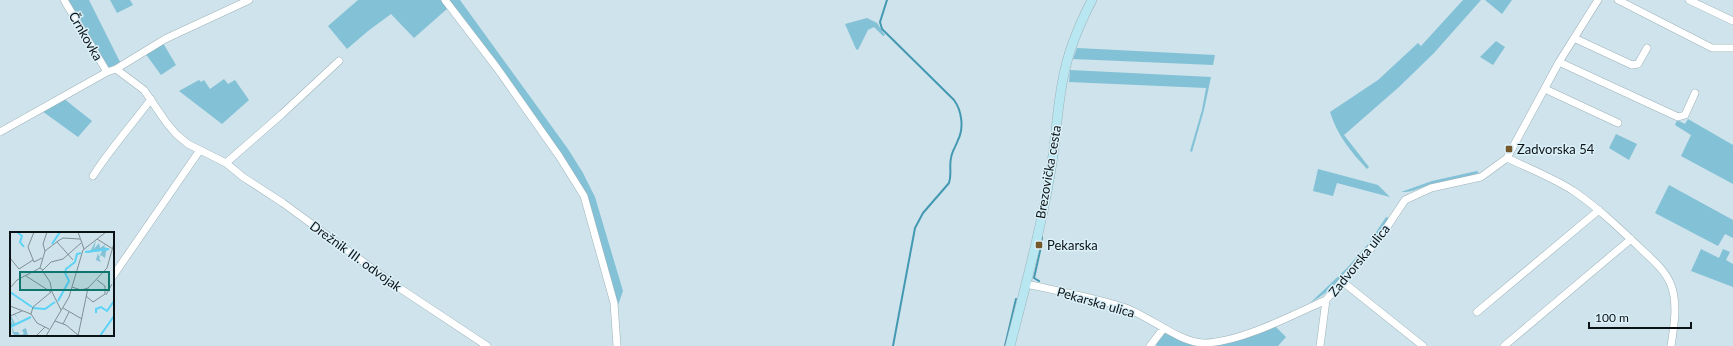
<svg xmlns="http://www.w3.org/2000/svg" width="1733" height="346" font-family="Lato,sans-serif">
<rect width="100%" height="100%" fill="#cee3eb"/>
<!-- green -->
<path fill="#82c1d6" d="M67,0H89L120,62L108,70Z
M110,0H130L133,5L117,13Z
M358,0H442L448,8L414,38L391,14L368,31L347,49L328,26Z
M449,0H460L568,149L583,173L595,197L623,291L617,308L586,195Z
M1463,0H1481L1434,53L1399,87L1344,135L1369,167L1367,169C1351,152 1337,135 1330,112L1378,80L1418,43L1421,46Z
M1485,0H1512L1502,14Z
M867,18L877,23L885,35L883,36L874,27L868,30L858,50L856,49L845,24Z
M1496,41L1505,47L1493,65L1480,57Z
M163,43L176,65L161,75L145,53Z
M1077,48L1215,55L1213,65L1073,59Z
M1070,70L1211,77L1204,110L1192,152L1190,151L1202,110L1206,88L1069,82Z
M224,79L228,84L235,80L249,100L222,124L179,91L199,80L201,82L204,80L210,89Z
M63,98L92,121L78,137L42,111Z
M1688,119L1733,145V184L1681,156L1691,135L1675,125L1677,120L1685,124Z
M1616,134L1637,144L1629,160L1609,148Z
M1318,169L1378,185L1390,197L1337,183L1333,196L1313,191Z
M1477,171L1479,173C1463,178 1447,181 1432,184C1420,187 1413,193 1401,192L1432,181Z
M1669,185L1733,220V238L1725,234L1718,246L1655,213Z
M1386,217L1389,218C1371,247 1340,287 1310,303L1347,268L1369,243Z
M1701,249L1719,258L1723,249L1730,252L1726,260L1733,264V287L1691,271Z
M1276,327L1286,337L1278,346H1210Z
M1166,333L1199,346H1157L1156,344L1163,334Z"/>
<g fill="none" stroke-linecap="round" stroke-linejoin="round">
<!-- stream -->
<path stroke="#4499b2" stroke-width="2" d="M887,0L880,22L882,29L954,100C962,111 964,128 958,140C956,146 952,151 951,158C949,166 952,174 949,183L923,213L915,228L893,346
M1039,281L1034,278L1040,251L1042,237
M1005,346L1016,299"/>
<!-- street casing -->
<g stroke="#9db2b9" stroke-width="8">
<path id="street" d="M64,0L107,72
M445,0L497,68L559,156L584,196L614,303L617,346
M1618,0L1712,48H1733
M1689,0L1733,21
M1574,38L1632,65L1638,64L1647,48
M1559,62L1678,117L1685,115L1695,93
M116,69L144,90L166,122L176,134L188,144L226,163L243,177L283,203L392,283L487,346
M1545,89L1618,123
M0,132L107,72L116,69L165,39L249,0
M1507,158C1530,169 1554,178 1575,192C1598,208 1618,227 1638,246C1650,258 1665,269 1671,285C1678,303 1674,327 1671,346
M226,163L282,114L339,61
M93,176C110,149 132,125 151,99
M113,276L200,150
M1343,282L1423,346
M1026,284C1058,291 1092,297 1123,307C1148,315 1178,342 1203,343C1239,343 1293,315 1326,300
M1477,312L1599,210
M1150,346L1164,328
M1320,346L1326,300L1379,239L1405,200L1431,188L1481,177L1507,158L1559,62L1598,0
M1504,346L1631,239"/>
</g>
<!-- secondary casing -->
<g stroke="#9db2b9" stroke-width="10">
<path id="secondary" d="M1010,346C1025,288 1041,229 1051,169C1056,139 1057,109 1063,79C1068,51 1079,25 1092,0"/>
</g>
<!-- street -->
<use href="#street" stroke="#fff" stroke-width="7"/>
<!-- secondary -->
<use href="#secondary" stroke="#b8e7f2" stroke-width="9"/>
</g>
<!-- markers -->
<g fill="#75592c" stroke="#dbf0f8" stroke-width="1.5">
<rect x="1505" y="145" width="8" height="8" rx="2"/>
<rect x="1035" y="241" width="8" height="8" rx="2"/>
</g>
<g text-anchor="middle" stroke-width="3" stroke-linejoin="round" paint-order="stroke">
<!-- street labels -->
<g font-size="13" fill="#0b1215" stroke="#dbf0f8">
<text transform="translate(86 36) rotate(60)" y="5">Črnkovka</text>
<text transform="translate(1048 172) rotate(-80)" y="5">Brezovička cesta</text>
<text transform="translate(356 256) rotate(36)" y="5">Drežnik III. odvojak</text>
<text transform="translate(1359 260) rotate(-51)" y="5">Zadvorska ulica</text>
<text transform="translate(1096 302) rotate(16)" y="5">Pekarska ulica</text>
</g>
<!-- poi labels -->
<g font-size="13" fill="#0b1215" stroke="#dbf0f8" text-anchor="start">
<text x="1517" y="154">Zadvorska 54</text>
<text x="1047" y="250">Pekarska</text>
</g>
</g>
<!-- overview -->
<g transform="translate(10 232)">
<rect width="104" height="104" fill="#cee3eb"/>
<path d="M86,8L84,17L89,11L90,16L96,12L94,15L100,17L96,19L95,26L91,23L89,26L91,30L86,28L88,21L89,25L92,19L75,21L81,18ZM5,82L10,90L5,83L1,84L6,93L2,95L4,100H8L10,103L14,102L12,98L22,93L16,96L18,104H7L3,102L0,88L4,93L0,85Z" fill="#82c1d6"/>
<path fill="none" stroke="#5cd3f6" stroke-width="2" d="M7,0L12,4L10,10L14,15M42,12L50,0M75,20L99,17M0,60L22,75M48,69L59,49L55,41L56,37L65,30L67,22L71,21M22,76L35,77L45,70M86,81V77L91,75L97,79L104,69M0,95L21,85M90,104L104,84"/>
<path fill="none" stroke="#808f95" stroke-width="1" d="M24,0L18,15L24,30L32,26M68,0L74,17M87,7L103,17M47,10L63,28M35,19L33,12L37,0M0,26L9,37L23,28M30,36L33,38L41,30L53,27L71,11M32,38L40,50L42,60M16,44L41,60M62,55L71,58L78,56M0,56L7,48L30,36L35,19L48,9L53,6L70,7M42,60L51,78M96,63L102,52M76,64L83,70L95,62V54L87,48M0,74L21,82L27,91L39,97M53,76L72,87M21,82L23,75L41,60M0,84L12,79M45,89L56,93L68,103M53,92L59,80M26,104L35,95M36,104L59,65L73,18L96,0M68,104L78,56L97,36L104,11"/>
<path fill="#0f766e" fill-opacity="0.15" stroke="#0f766e" stroke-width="2" d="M10,40H99V58H10Z"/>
<rect width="104" height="104" fill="none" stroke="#0b1215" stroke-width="2"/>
</g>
<!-- scale -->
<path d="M1589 322v6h102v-6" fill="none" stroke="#0b1215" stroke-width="2"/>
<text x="1595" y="322" font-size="12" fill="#0b1215" stroke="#dbf0f8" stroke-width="3" paint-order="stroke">100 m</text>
</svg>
